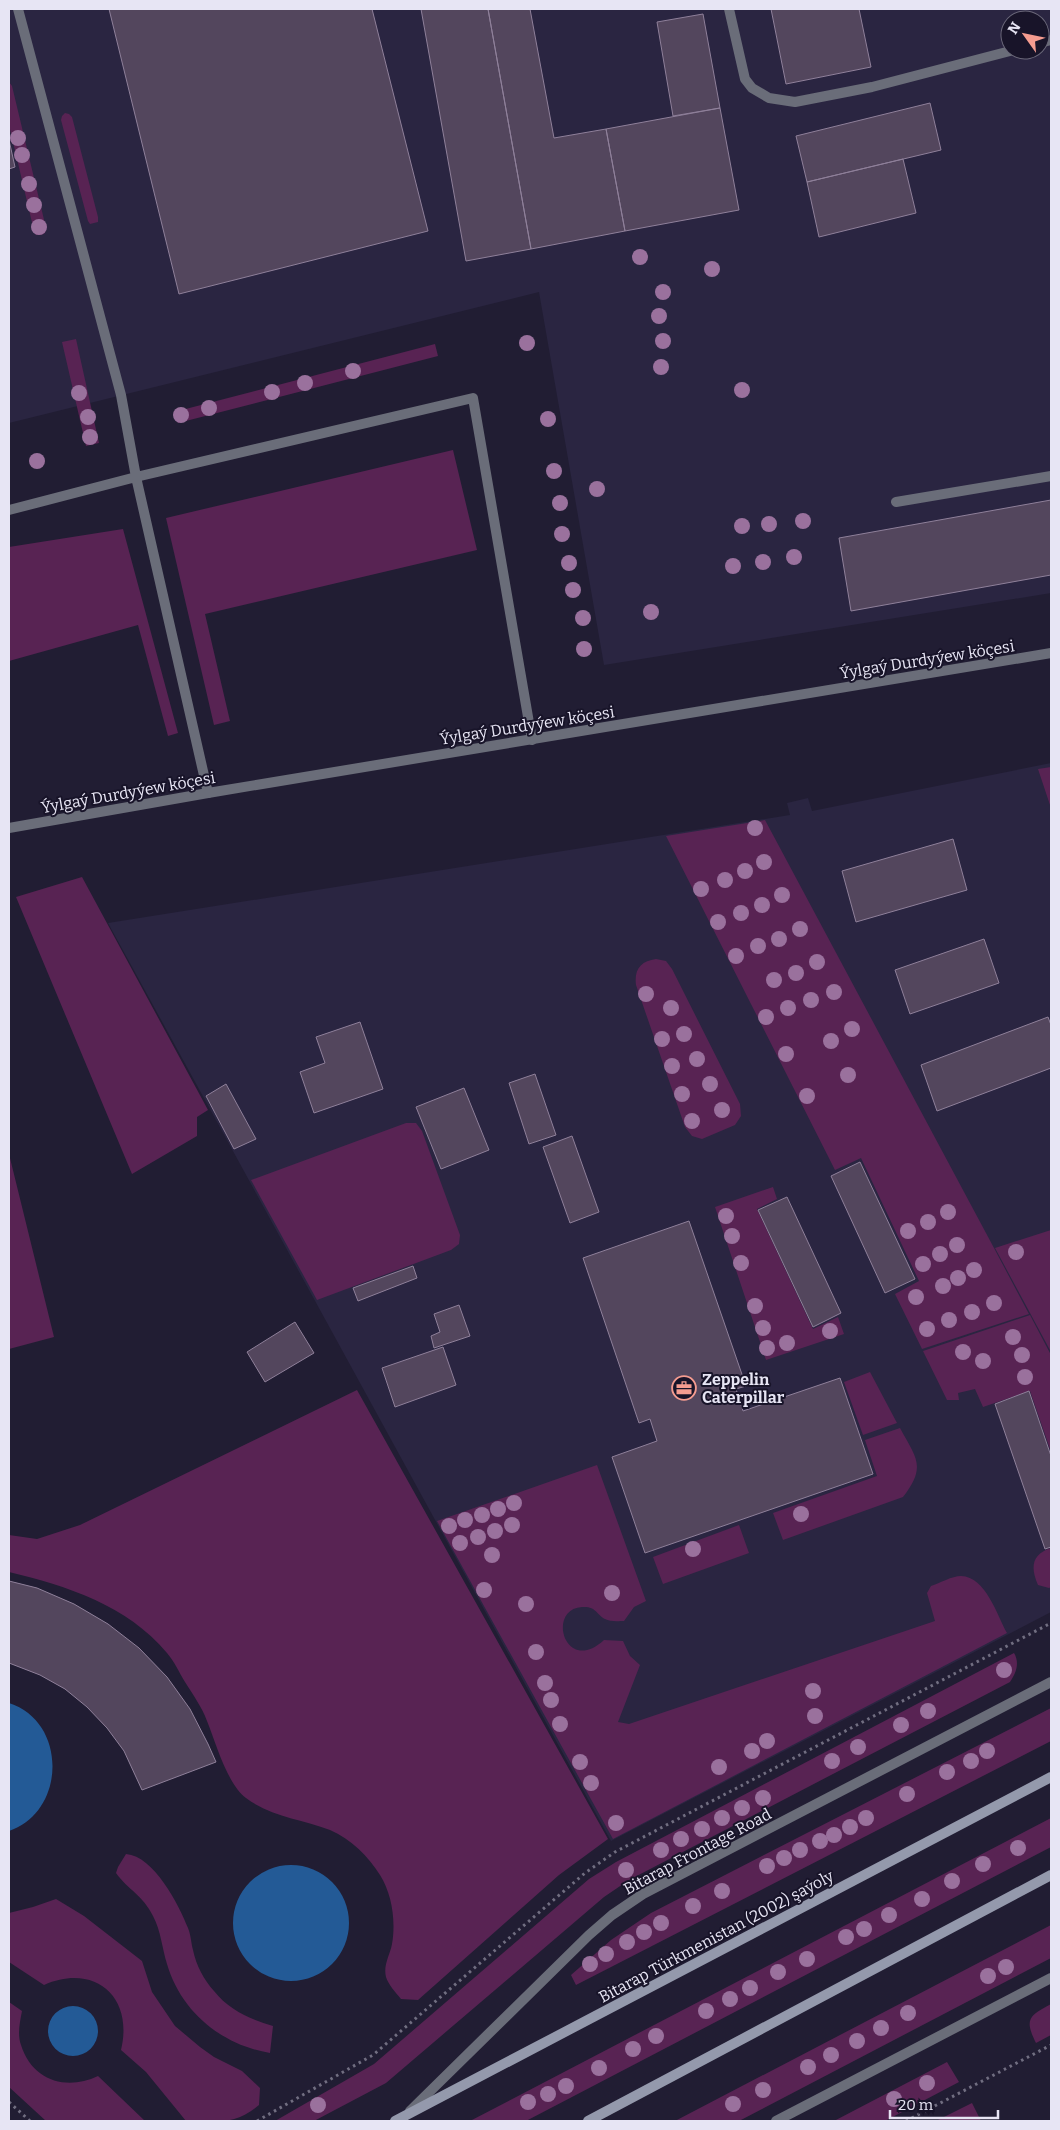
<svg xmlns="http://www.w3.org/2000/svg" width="1060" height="2130" font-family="Bitter,serif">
<rect width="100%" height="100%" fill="#211d33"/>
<!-- built -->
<path fill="#2a2541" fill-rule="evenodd" d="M9,9H1051V593L604,665L539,292L9,423ZM1010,20H1040V50H1010Z
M1051,763V1612L611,1841L108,923L790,815L787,803L808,798L812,811Z"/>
<!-- green -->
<path fill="#582353" d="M9,82L12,86L46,228L45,233L41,235H36L34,231L9,125Z
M65,113L69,114L72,117L98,217V222L90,224L88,221L61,120L62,116Z
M76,339L99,443L86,446L62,342Z
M435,344L438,356L178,423L174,412Z
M453,450L477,550L205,614L230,721L214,725L166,518Z
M123,529L178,733L168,736L138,625L9,661V547Z
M1051,767V808L1038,769Z
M765,820L994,1248L1029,1314L922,1349L895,1294L919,1281L861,1158L835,1170L666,836Z
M82,877L208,1110L197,1117V1136L132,1174L16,897Z
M656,959L666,961L672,969L740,1104L741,1116L735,1125L702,1139L692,1136L685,1127L636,985C634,969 641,961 656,959Z
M406,1123H416L422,1131L460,1235L459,1244L451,1250L317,1300L251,1180Z
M9,1154L54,1337L9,1349Z
M773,1187L777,1199L757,1209L813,1329L838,1317L844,1334L766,1360L715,1207Z
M1051,1230V1352L995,1248Z
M1030,1315L1051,1355V1452L1030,1391L983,1407L975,1389L958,1393L959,1400H947L923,1351Z
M870,1372L897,1423L863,1435L844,1382Z
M357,1390L608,1839L559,1875L418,2000L401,1999C396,1993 388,1984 386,1977C383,1965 390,1955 392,1944C396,1921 392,1894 380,1875C368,1856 351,1839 330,1830C302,1819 271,1817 246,1798C227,1784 216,1743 207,1721C202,1707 193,1695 185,1682C179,1672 174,1661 167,1653C127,1605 67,1586 9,1572V1535L37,1539L80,1525Z
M900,1428C916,1458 927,1466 903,1497L783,1540L773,1513L877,1476L865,1440Z
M597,1465L646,1601L634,1607L624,1621C619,1621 610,1622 605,1619C596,1614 596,1606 582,1607C546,1609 565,1676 604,1640L623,1641L630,1656L640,1665L618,1722L629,1724L935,1621L927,1593L931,1586C940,1583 952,1576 961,1576C986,1577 997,1615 1007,1633L613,1839L437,1521Z
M739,1525L749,1553L663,1584L653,1557Z
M1051,1548V1587L1049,1588L1038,1585C1030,1567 1032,1554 1051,1548Z
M1014,1653C1020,1663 1016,1673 1010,1682L629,1880L604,1897L386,2083L314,2121H275L374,2064L589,1879L616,1862Z
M1051,1708V1741L576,1985L571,1975L611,1940L651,1913Z
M1051,1818V1847L526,2121H470Z
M126,1854C154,1856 179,1905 188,1928C191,1935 191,1943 193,1950C196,1965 204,1980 214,1991C229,2010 250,2019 273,2026L270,2053C222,2045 181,2012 167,1964C162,1948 161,1931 153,1916C142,1894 129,1891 116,1873L118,1867Z
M56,1899L84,1916L142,1961L152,1992L175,2026L200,2047L214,2057L242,2071L260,2088L259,2105C234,2126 217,2121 186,2121L146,2072L121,2050C134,1996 94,1963 44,1985L9,1962V1913L33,1907Z
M1051,1925V1958L739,2121H675Z
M9,2002L22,2011C20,2022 17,2034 21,2045C32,2081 67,2091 98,2076L145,2121H46L9,2087Z
M1051,2004V2035L1036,2043C1024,2019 1029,2016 1051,2004Z
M947,2062L959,2082L885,2121H834Z
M972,2103L981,2121H936Z"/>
<!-- water -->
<path fill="#235a96" d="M9,1703C68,1722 66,1812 9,1831Z
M233 1923a58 58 0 1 1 116 0a58 58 0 1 1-116 0Z
M48 2031a25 25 0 1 1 50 0a25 25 0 1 1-50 0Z"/>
<!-- building -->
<path fill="#53465d" stroke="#8f809a" d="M109,9H372L428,231L179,294Z
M421,9H488L531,249L466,261Z
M488,9H530L554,138L606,129L625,231L531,249Z
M771,9H859L871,67L786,84Z
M703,14L720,108L673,116L657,22Z
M930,103L941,150L807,182L796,136Z
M720,108L739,210L625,231L606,129Z
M9,140L15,167L9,169Z
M903,159L916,213L819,237L807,182Z
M1051,500V575L851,611L839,538Z
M953,839L967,890L856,922L842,871Z
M984,939L999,983L910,1014L895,970Z
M1048,1017L1051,1025V1068L937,1111L921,1065Z
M360,1022L383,1089L314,1113L300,1072L325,1063L316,1037Z
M535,1074L556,1135L529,1144L509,1083Z
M226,1084L256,1139L234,1149L206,1096Z
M464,1088L489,1150L441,1169L416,1107Z
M572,1136L599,1212L570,1223L543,1147Z
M860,1162L915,1279L885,1293L831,1176Z
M787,1197L841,1313L813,1327L758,1210Z
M689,1221L746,1386L736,1389L743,1411L840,1378L873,1474L645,1553L612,1457L657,1441L650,1419L639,1423L583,1258Z
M413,1266L417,1278L358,1301L353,1288Z
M459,1305L470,1336L434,1348L431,1336L440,1332L434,1314Z
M295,1322L314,1353L265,1382L247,1352Z
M443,1347L456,1385L395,1407L382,1368Z
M1029,1391L1051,1456V1547L1045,1549L995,1404Z
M9,1581L37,1588L74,1604L108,1624L139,1648L167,1677L190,1709L208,1744L216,1762L142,1790L124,1751L107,1728L87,1707L65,1689L40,1675L9,1663Z"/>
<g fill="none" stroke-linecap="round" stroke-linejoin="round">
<!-- path -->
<path stroke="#716e81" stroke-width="3" stroke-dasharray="2.5 4" stroke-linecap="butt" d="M9,2102L30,2121
M257,2121L373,2055L585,1873L615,1852L1051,1623
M906,2121L1051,2045"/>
<!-- service -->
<path stroke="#6a6d79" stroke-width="10" d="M18,9L121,395L136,477L208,793
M729,9L745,79L752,88L769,98L795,102L872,87L1014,50
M1040,43L1051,40
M896,502L1051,476
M9,510L136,477L473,398L532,740"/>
<!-- minor -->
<path stroke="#6a6d79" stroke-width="10" d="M9,828L208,793L1051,653
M410,2111L589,1935L612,1915L643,1894L1051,1682
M776,2121L1051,1978"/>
<!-- secondary -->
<path stroke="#9499ac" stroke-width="10" d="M395,2121L1051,1777
M588,2121L1051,1875"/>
</g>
<!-- trees -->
<g fill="#9a719d">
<circle cx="18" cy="138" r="8"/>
<circle cx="22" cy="155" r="8"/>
<circle cx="29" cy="184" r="8"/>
<circle cx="34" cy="205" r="8"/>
<circle cx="39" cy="227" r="8"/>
<circle cx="640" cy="257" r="8"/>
<circle cx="712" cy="269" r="8"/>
<circle cx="663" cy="292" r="8"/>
<circle cx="659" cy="316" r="8"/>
<circle cx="663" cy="341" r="8"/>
<circle cx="527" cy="343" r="8"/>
<circle cx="661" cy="367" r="8"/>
<circle cx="353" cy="371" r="8"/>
<circle cx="305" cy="383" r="8"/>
<circle cx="742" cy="390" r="8"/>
<circle cx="272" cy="392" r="8"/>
<circle cx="79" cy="393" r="8"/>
<circle cx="209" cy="408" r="8"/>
<circle cx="181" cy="415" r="8"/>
<circle cx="88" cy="417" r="8"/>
<circle cx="548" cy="419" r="8"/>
<circle cx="90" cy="437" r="8"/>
<circle cx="37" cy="461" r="8"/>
<circle cx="554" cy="471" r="8"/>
<circle cx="597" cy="489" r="8"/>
<circle cx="560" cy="503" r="8"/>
<circle cx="803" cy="521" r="8"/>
<circle cx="769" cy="524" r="8"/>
<circle cx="742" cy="526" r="8"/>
<circle cx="562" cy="534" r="8"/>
<circle cx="794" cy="557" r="8"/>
<circle cx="763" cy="562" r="8"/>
<circle cx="569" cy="563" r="8"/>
<circle cx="733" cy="566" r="8"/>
<circle cx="573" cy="590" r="8"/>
<circle cx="651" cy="612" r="8"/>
<circle cx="583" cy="618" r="8"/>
<circle cx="584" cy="649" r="8"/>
<circle cx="755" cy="828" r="8"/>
<circle cx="764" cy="862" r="8"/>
<circle cx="745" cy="871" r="8"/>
<circle cx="725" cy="880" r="8"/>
<circle cx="701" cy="889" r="8"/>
<circle cx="782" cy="895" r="8"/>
<circle cx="762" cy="905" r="8"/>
<circle cx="741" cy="913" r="8"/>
<circle cx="718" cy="922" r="8"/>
<circle cx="800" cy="929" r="8"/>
<circle cx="779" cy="939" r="8"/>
<circle cx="758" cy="946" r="8"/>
<circle cx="736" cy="956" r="8"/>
<circle cx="817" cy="962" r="8"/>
<circle cx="796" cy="973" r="8"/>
<circle cx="774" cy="980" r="8"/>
<circle cx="834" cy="992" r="8"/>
<circle cx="646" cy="994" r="8"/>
<circle cx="811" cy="1000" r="8"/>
<circle cx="671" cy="1008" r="8"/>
<circle cx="788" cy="1008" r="8"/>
<circle cx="766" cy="1017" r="8"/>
<circle cx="852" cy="1029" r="8"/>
<circle cx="684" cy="1034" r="8"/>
<circle cx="662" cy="1039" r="8"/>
<circle cx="831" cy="1041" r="8"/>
<circle cx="786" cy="1054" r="8"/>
<circle cx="697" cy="1059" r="8"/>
<circle cx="672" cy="1066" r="8"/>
<circle cx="848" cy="1075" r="8"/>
<circle cx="710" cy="1084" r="8"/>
<circle cx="682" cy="1094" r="8"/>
<circle cx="807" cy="1096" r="8"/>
<circle cx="722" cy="1110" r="8"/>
<circle cx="692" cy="1121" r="8"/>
<circle cx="948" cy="1212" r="8"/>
<circle cx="726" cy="1216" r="8"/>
<circle cx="928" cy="1222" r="8"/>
<circle cx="908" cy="1231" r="8"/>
<circle cx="732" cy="1236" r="8"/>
<circle cx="957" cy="1245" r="8"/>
<circle cx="1016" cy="1252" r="8"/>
<circle cx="940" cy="1254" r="8"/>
<circle cx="741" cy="1263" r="8"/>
<circle cx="923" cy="1264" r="8"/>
<circle cx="974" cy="1270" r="8"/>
<circle cx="958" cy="1278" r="8"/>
<circle cx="943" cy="1286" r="8"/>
<circle cx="916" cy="1297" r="8"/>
<circle cx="994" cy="1303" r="8"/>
<circle cx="755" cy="1306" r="8"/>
<circle cx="972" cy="1312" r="8"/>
<circle cx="949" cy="1320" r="8"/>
<circle cx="763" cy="1328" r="8"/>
<circle cx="927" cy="1329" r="8"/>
<circle cx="830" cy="1331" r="8"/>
<circle cx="1013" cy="1337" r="8"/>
<circle cx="787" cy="1343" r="8"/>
<circle cx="767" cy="1348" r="8"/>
<circle cx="963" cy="1352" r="8"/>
<circle cx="1022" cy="1355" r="8"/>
<circle cx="983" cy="1361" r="8"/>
<circle cx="1025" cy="1377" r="8"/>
<circle cx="514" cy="1503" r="8"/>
<circle cx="498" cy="1509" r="8"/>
<circle cx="801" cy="1514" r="8"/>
<circle cx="482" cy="1515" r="8"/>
<circle cx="465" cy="1520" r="8"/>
<circle cx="512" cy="1525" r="8"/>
<circle cx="449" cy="1526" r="8"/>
<circle cx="495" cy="1531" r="8"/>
<circle cx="478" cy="1537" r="8"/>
<circle cx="460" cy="1543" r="8"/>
<circle cx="693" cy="1549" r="8"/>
<circle cx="492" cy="1555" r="8"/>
<circle cx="484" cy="1590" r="8"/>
<circle cx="612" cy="1593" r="8"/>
<circle cx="526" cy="1604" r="8"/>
<circle cx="536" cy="1652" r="8"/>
<circle cx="1004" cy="1670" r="8"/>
<circle cx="545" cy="1683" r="8"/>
<circle cx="813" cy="1691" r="8"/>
<circle cx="551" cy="1700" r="8"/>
<circle cx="928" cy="1711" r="8"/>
<circle cx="815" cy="1716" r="8"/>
<circle cx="560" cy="1724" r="8"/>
<circle cx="901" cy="1725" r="8"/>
<circle cx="767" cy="1741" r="8"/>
<circle cx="858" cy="1747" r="8"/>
<circle cx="752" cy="1751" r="8"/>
<circle cx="987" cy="1751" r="8"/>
<circle cx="832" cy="1761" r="8"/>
<circle cx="971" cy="1761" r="8"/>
<circle cx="580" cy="1762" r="8"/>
<circle cx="719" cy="1767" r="8"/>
<circle cx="947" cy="1772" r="8"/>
<circle cx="591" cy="1783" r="8"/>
<circle cx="907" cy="1794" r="8"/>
<circle cx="763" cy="1798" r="8"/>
<circle cx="742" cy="1808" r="8"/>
<circle cx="722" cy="1818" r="8"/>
<circle cx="866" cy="1818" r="8"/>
<circle cx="616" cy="1823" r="8"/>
<circle cx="850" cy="1827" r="8"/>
<circle cx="702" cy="1829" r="8"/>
<circle cx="834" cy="1835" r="8"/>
<circle cx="681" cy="1839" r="8"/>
<circle cx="820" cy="1841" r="8"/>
<circle cx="1018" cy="1848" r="8"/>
<circle cx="661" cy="1850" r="8"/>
<circle cx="800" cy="1850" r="8"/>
<circle cx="784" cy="1858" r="8"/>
<circle cx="983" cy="1864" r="8"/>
<circle cx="767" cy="1866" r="8"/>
<circle cx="626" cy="1870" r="8"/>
<circle cx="952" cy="1881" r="8"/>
<circle cx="722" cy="1891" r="8"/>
<circle cx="922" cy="1899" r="8"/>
<circle cx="693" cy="1906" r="8"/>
<circle cx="889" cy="1915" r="8"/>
<circle cx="661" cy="1923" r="8"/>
<circle cx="864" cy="1929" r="8"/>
<circle cx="644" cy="1932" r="8"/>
<circle cx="846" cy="1937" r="8"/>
<circle cx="627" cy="1942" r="8"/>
<circle cx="606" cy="1954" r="8"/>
<circle cx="807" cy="1959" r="8"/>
<circle cx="590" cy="1964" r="8"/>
<circle cx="1006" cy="1967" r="8"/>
<circle cx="778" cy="1972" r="8"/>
<circle cx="988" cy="1976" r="8"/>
<circle cx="750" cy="1988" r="8"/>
<circle cx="730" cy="1999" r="8"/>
<circle cx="706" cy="2011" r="8"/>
<circle cx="908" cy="2013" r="8"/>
<circle cx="881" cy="2028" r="8"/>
<circle cx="656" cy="2036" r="8"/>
<circle cx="857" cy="2041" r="8"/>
<circle cx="633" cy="2049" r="8"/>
<circle cx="831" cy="2055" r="8"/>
<circle cx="808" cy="2067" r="8"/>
<circle cx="599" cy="2068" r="8"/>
<circle cx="927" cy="2083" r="8"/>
<circle cx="566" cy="2086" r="8"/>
<circle cx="763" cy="2090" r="8"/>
<circle cx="548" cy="2094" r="8"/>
<circle cx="894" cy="2099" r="8"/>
<circle cx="528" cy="2102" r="8"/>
<circle cx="733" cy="2104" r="8"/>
<circle cx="318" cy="2105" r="8"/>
</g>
<!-- icons -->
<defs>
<g id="office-ring" transform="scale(1.25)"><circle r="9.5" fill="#181429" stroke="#f59c90" stroke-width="1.5"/><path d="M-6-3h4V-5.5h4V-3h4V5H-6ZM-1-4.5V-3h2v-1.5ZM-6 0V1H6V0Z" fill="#f59c90"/></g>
</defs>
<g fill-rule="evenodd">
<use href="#office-ring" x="684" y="1388"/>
</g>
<g text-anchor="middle" stroke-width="4" stroke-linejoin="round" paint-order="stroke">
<!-- street labels -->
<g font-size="16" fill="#e7e5f4" stroke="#181429">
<text transform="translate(927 659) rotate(-9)" y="6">Ýylgaý Durdyýew köçesi</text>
<text transform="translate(527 725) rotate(-9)" y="6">Ýylgaý Durdyýew köçesi</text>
<text transform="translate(128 792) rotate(-10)" y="6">Ýylgaý Durdyýew köçesi</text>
<text transform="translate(697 1851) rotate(-28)" y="6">Bitarap Frontage Road</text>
<text transform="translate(716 1936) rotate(-28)" y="6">Bitarap Türkmenistan (2002) şaýoly</text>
</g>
<!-- poi labels -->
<g font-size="16" font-weight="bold" fill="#e7e5f4" stroke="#181429" text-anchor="start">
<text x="702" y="1385">Zeppelin<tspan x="702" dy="18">Caterpillar</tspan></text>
</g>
</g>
<!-- border -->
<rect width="1060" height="2130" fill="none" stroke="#e7e5f4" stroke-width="20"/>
<!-- north arrow -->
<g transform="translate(1025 35) rotate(303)"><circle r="24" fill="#181429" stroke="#6b687a"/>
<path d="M0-4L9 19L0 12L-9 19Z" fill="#f59c90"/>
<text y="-8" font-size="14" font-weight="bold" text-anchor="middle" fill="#e7e5f4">N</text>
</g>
<!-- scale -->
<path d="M890 2110v8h108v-8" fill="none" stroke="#e7e5f4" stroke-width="2.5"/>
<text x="898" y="2110" font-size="15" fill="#e7e5f4" stroke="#181429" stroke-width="4" paint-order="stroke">20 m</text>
</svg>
